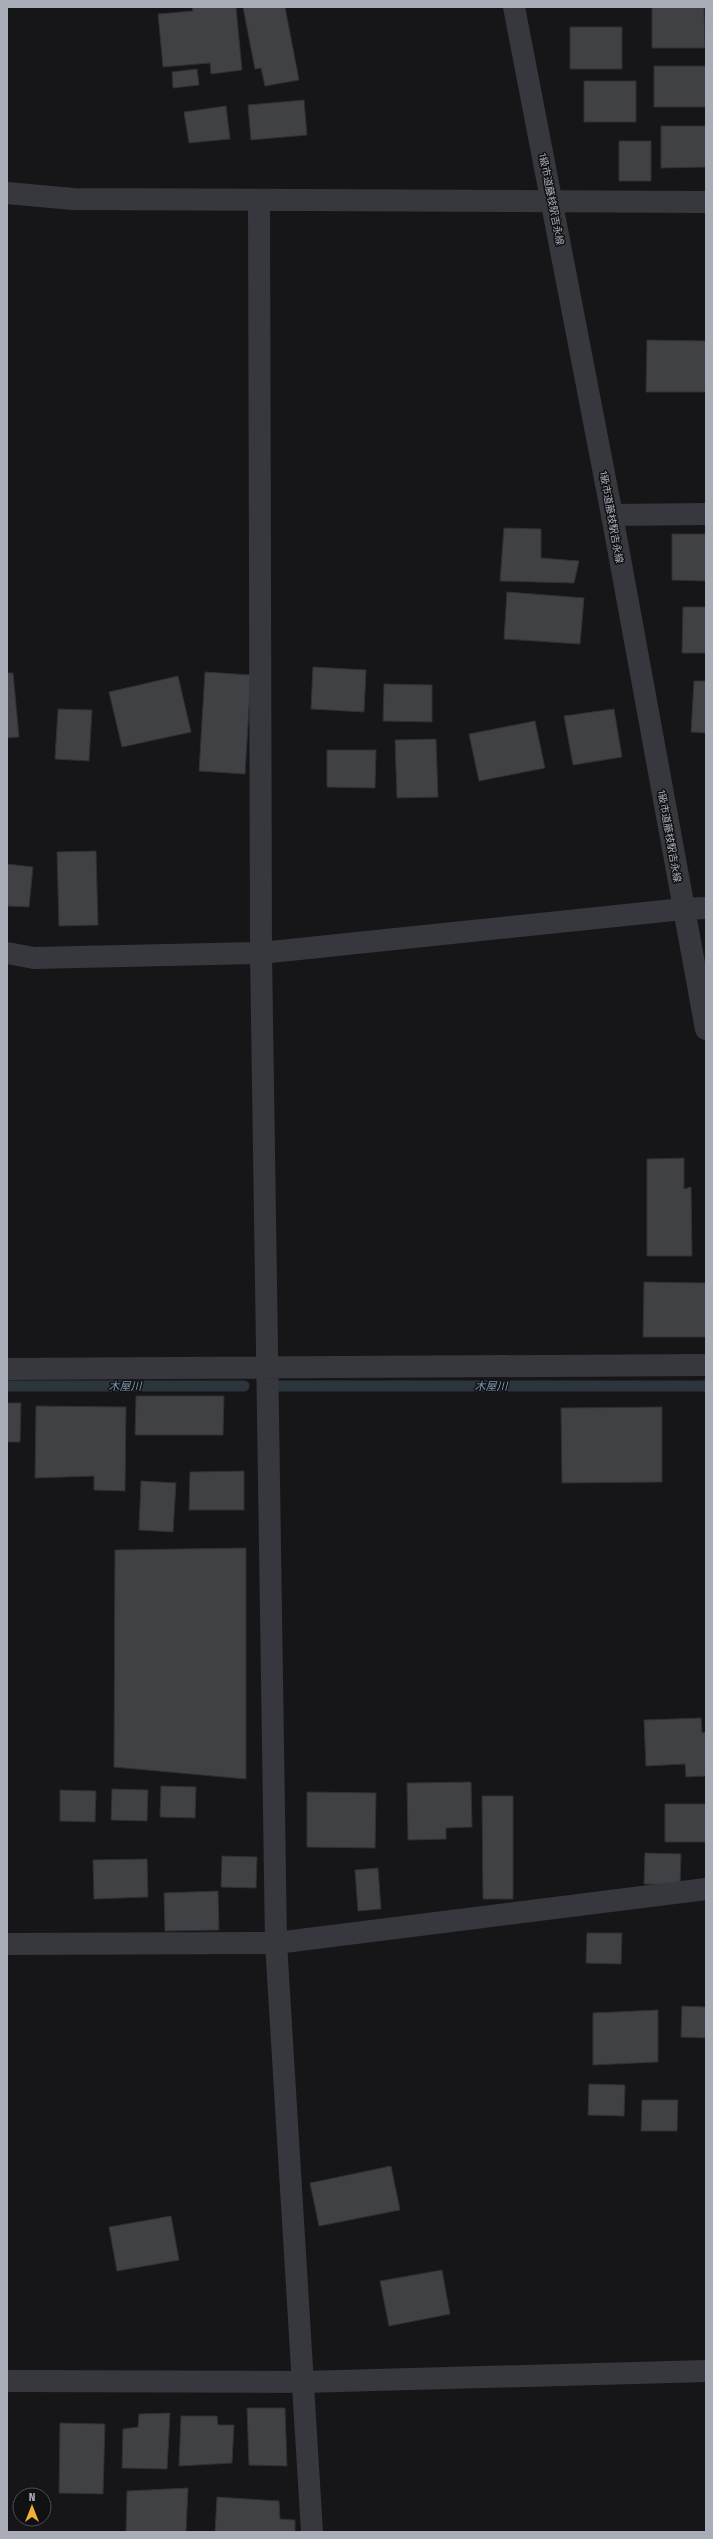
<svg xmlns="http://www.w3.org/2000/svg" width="713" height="2539" font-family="'Fira Sans Condensed','Noto Sans JP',sans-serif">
<rect width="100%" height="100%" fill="#161618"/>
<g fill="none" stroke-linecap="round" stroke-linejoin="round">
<!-- stream -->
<path stroke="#2c353c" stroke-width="11" d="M7,1386H244
M277,1386H706"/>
</g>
<!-- building -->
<path fill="#404145" stroke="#303034" d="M192,7H236L242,70L211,74L210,63L163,67L158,14L193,11Z
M243,7H285L299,80L265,86L261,68L255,69Z
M652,7H704L705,48H652Z
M570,27H622V69H570Z
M654,66H706V107H654Z
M197,69L199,85L173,88L172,72Z
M584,81H636V122H584Z
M304,100L307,135L251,140L248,105Z
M226,106L230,139L189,143L184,112Z
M661,126H706V167L661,168Z
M619,141H651V181H619Z
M647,340L706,341V392H646Z
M504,528L541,529V558L579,561L574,583L500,581Z
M672,534H706V581L672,580Z
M507,592L584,598L580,644L504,639Z
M683,607H706V653H682Z
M313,667L366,670L364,712L311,709Z
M205,672L251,675L245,774L199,771Z
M7,673H13L19,737L7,738Z
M178,676L191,732L122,747L109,692Z
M694,681H706V733L691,732Z
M384,684L432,685V722L383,721Z
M58,709L92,710L89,761L55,759Z
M614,709L622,757L573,765L564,716Z
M535,721L545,768L479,781L469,734Z
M436,739L438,797L397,798L395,740Z
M327,750H376L375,788L327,787Z
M96,851L98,925L59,926L57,852Z
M7,864L33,867L29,907L7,906Z
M684,1158V1189L691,1187L692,1256H647V1159Z
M644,1282L706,1283V1337H643Z
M136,1396H224L223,1435H135Z
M7,1403H21L20,1442H7Z
M36,1406L126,1407L125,1491L94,1490V1476L35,1478Z
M662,1407V1482L562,1483L561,1408Z
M244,1471V1510H189L190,1472Z
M141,1481L176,1483L173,1532L139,1530Z
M246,1548V1779L114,1767L115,1550Z
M701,1718L702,1733L706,1732V1776L686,1777L685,1764L646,1766L644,1720Z
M471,1782L472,1827L446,1828V1839L408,1840L407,1783Z
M161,1786L196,1787L195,1818L160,1817Z
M112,1789L148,1790L147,1821L111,1820Z
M60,1790L96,1791L95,1822L60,1821Z
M307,1792L376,1793L375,1848L307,1847Z
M482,1796H513V1899H483Z
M665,1804H706V1842H665Z
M645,1853L681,1854L680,1885L644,1884Z
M222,1856L257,1857L256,1888L221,1887Z
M147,1859L148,1897L94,1899L93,1860Z
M378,1868L381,1909L358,1911L355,1870Z
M218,1891L219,1930L165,1931L164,1893Z
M587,1933H622L621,1964L586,1963Z
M682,2006L706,2007V2038L681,2037Z
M658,2010V2062L593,2065V2013Z
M589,2084L625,2085L624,2116L588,2115Z
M642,2100H678L677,2131H641Z
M391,2166L400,2210L319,2226L310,2183Z
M171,2216L179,2260L117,2271L109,2227Z
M442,2270L450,2314L389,2326L380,2281Z
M247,2408H285L287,2466L249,2465Z
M170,2413L167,2469L122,2468L123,2429L138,2427L139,2414Z
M181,2416H217L218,2425H234L232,2463L179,2466Z
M60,2423L105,2424L103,2494L59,2493Z
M188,2488L186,2532H126L127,2491Z
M217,2497L279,2501L280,2519L295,2520V2532H215Z"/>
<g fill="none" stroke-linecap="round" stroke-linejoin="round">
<!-- minor -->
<path stroke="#37383d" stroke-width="22" d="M7,193L73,199L706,202
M259,202L261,953L276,1943L312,2532
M612,515L706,514
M7,1369L706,1365
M7,1944L276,1943L706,1889
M7,2381L303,2382L706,2371"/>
<!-- tertiary -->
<path stroke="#37383d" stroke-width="22" d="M514,7L612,515L706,1029
M7,953L34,958L261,953L683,909L706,908"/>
</g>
<g text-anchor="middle" stroke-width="3" stroke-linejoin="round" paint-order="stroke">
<!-- street labels -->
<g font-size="10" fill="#a8adb8" stroke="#111113">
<text transform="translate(552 199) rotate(79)" y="4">1級市道藤枝駅吉永線</text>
<text transform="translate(612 517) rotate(80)" y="4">1級市道藤枝駅吉永線</text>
<text transform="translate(670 836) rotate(80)" y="4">1級市道藤枝駅吉永線</text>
</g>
<!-- water labels -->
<g font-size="11" font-style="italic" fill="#7f9bb3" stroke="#111113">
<text x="125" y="1390">木屋川</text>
<text x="491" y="1390">木屋川</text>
</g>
</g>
<!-- border -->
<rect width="713" height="2539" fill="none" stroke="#a8adb8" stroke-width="16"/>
<!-- north arrow -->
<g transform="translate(32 2507)"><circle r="19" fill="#111113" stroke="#4d4f55"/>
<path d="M0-3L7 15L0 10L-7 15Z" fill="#f2b134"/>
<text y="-6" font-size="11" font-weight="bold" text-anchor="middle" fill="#a8adb8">N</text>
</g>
</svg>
